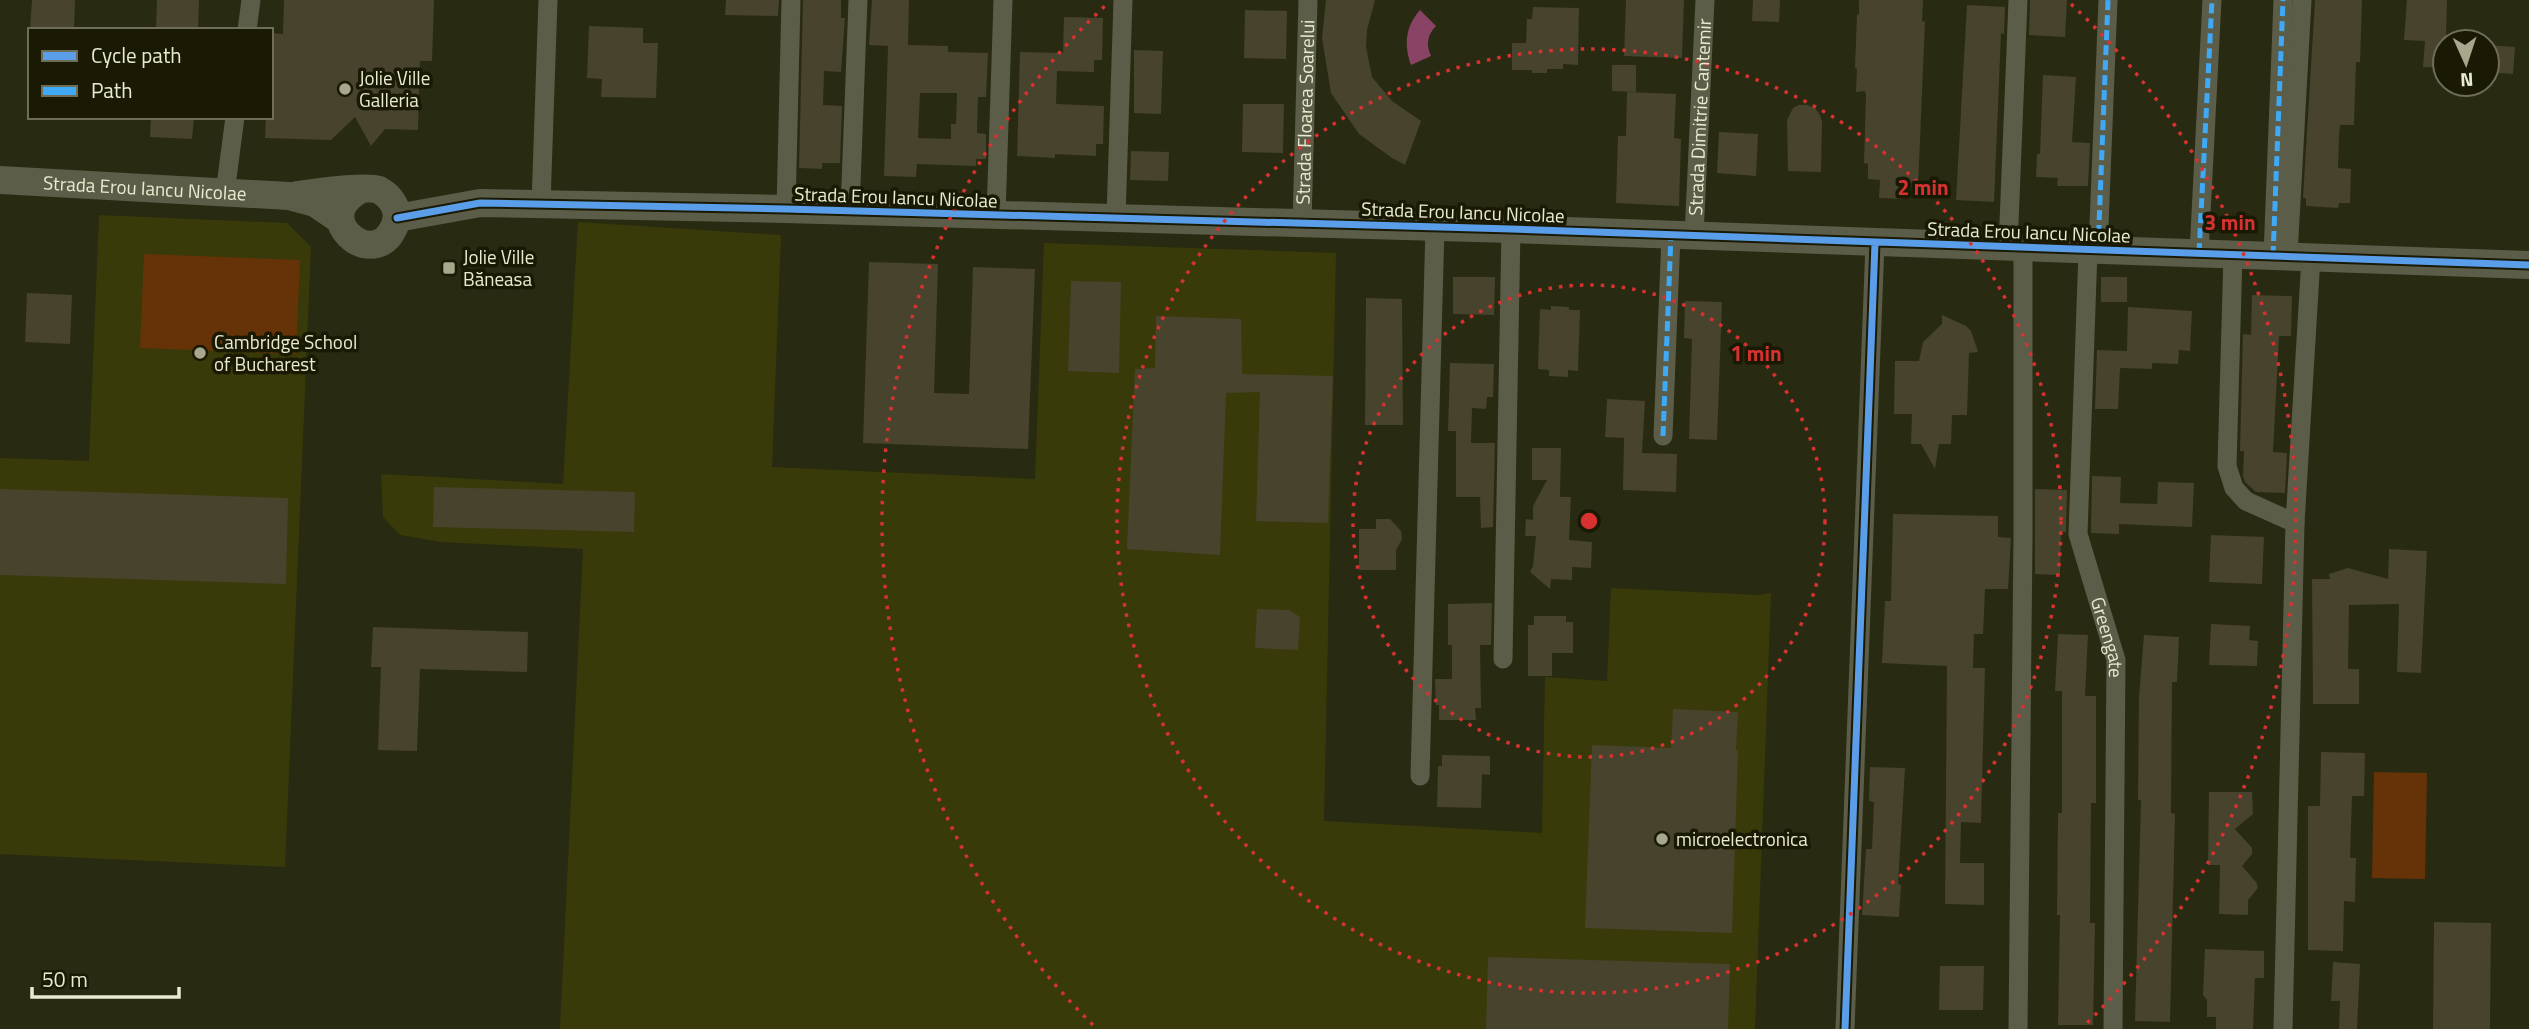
<svg xmlns="http://www.w3.org/2000/svg" width="2529" height="1029" font-family="'Titillium Web',sans-serif">
<rect width="100%" height="100%" fill="#292a12"/>
<!-- built -->
<path fill="#393a09" d="M99,215L287,223L311,247L285,867L0,854V458L89,461Z
M578,222L781,235L772,467L1035,479L1044,243L1336,253L1324,821L1542,833L1545,677L1607,681L1611,588L1759,595L1771,593L1755,1029H560L583,549L441,542L400,535L383,517L381,474L563,484Z"/>
<!-- green -->
<path fill="#663208" d="M144,254L300,260L296,354L140,348Z
M2374,772L2427,773L2425,879L2372,878Z"/>
<!-- water -->
<path fill="#894465" d="M1420,10L1436,26C1427,35 1426,45 1431,56L1411,65C1404,45 1405,27 1420,10Z"/>
<!-- building -->
<path fill="#47432d" fill-rule="evenodd" d="M32,0H75L74,30H30Z
M157,0H199L198,30H156Z
M284,0H434L432,61H420L418,130L385,129L371,146L355,117L331,140L265,138L266,117H271V33L283,34Z
M726,0H779L778,16L725,15Z
M803,0H841V18H845L841,72L824,71L823,105L842,106L840,163H822V169L799,168Z
M872,0H909L908,45L948,46V52L988,53L986,97H978L977,133L986,134V159H976V166L917,164L916,177L884,176L888,46L869,45ZM920,93H957L956,124H951V139L918,138Z
M1326,0H1375L1367,30L1366,47L1372,77L1392,101L1421,121L1405,165L1392,158L1359,134L1331,93L1322,38Z
M1626,0H1684L1682,58L1624,56Z
M1753,0H1780L1779,22L1752,21Z
M1859,0H1923L1922,21L1925,22L1918,187L1902,186V199L1879,198L1880,180L1868,179V164L1864,163L1866,95L1865,91L1856,92L1857,69L1855,68L1857,14L1859,15Z
M2030,0H2067L2065,37L2029,35Z
M2315,0H2362L2360,62H2356L2354,125H2340L2339,136L2338,168L2351,169L2350,203H2339L2338,208L2306,206V198H2303Z
M2407,0H2447L2445,68L2423,67L2425,41L2404,40Z
M1967,5L2005,7L2004,34L2001,33L1994,202L1956,200Z
M1533,7L1579,8L1578,65L1563,64V69H1547V73H1532V70H1512V43H1526L1527,19H1532Z
M1245,10L1287,11L1286,59L1244,58Z
M1064,17L1103,18L1102,60H1094V72L1057,71L1056,104L1104,106L1103,144H1096V156L1055,154V158L1017,156L1020,52L1063,53Z
M589,26L643,28V43H658L656,98L601,97L602,79L587,78Z
M2487,45L2515,47L2513,74L2487,72Z
M1134,50L1163,51L1161,114L1134,113Z
M1612,65H1636V92L1612,91Z
M2043,75L2076,77L2072,142L2090,143L2088,186H2057L2058,178L2036,177L2037,154H2040Z
M1627,92L1676,94L1674,138L1681,139L1679,206L1616,203L1618,136H1626Z
M1243,104H1284L1283,153L1242,152Z
M1799,105H1807L1815,108L1820,115L1822,122L1821,172L1788,171L1787,120L1793,108Z
M151,117H194L192,139L150,137Z
M1719,132L1758,134L1756,176L1717,173Z
M1131,151L1169,152L1168,181L1130,180Z
M869,262L938,264L934,393L969,394L973,267L1035,269L1028,449L863,443Z
M1453,277H1495L1494,315L1453,314Z
M2101,277H2127V302H2101Z
M1071,281L1121,282L1119,373L1068,371Z
M27,293L72,295L70,344L25,342Z
M2252,295L2292,296L2291,336H2279L2273,452L2287,453L2285,493L2256,492L2245,482L2243,476L2244,451H2240L2243,334L2251,335Z
M1366,298L1402,299L1403,425H1365Z
M1685,301L1722,302L1717,440L1689,439L1692,339L1684,338Z
M1551,306L1569,307V310H1580L1578,371L1568,370V377L1549,376V370L1538,369L1540,309L1551,310Z
M2128,307L2192,311L2190,351L2179,350L2178,364L2152,363V369L2120,368L2118,409H2095L2097,350L2127,351Z
M1942,315L1966,326L1971,331L1978,352L1969,353L1967,415H1952L1951,444H1939L1935,469L1921,444H1911L1912,414H1894L1895,361H1919L1923,342L1942,324Z
M1156,316L1241,319L1242,374L1333,376L1328,523L1256,521L1260,392L1226,393L1220,555L1127,549L1135,369L1155,368Z
M1450,363L1494,364L1493,397H1487L1486,409L1472,408L1471,443H1495L1493,527L1481,528L1480,497H1456V431H1448Z
M1607,399L1645,401L1642,453L1677,454L1676,492L1623,490L1624,438L1605,437Z
M1532,448H1561L1560,497H1571L1569,540L1592,542L1591,568L1572,567V580L1551,579L1550,589L1530,572L1533,566L1536,536H1525L1526,519L1533,520V506L1547,480H1532Z
M2092,476L2121,477L2120,503L2157,504L2158,482L2194,483L2192,527L2119,524V534L2091,533Z
M434,487L635,492L634,532L433,527Z
M0,489L288,498L286,584L0,575Z
M2035,489L2067,490L2066,532H2061L2060,575L2035,574Z
M1893,514L1998,516V537L2011,538L2008,589H1985L1983,634H1974L1973,668H1985L1981,823L1961,822L1960,863H1984V905L1945,904L1947,666L1882,663L1885,601H1891Z
M1376,519H1390L1401,531L1402,539L1396,550V570H1359V529H1376Z
M2211,535L2264,537L2262,584L2209,582Z
M2389,549L2427,551L2421,673L2397,672L2399,604L2349,605L2348,669H2359V704H2313L2312,579H2330L2329,574L2348,568L2388,579Z
M1492,603L1491,645H1480L1481,708H1475L1476,720H1439V705H1436L1435,679H1452V645H1448V604Z
M1257,609L1289,610L1300,617L1298,650L1255,648Z
M1534,616H1566V622H1573V653H1552V676H1528V625H1534Z
M2211,624L2250,626L2249,640L2258,641L2257,666L2209,665Z
M373,627L528,632L527,672L420,669L417,751L378,750L381,667H371Z
M2058,634L2088,635L2085,696H2096V803H2091L2090,923H2095L2093,1025H2058L2060,915H2057L2058,813H2062V691H2055Z
M2144,635L2179,637L2177,682H2172L2171,813L2175,814L2170,1022L2135,1021L2141,800H2138L2139,697Z
M1673,709L1738,712L1736,750H1738L1732,933L1585,928L1592,745L1671,748Z
M2321,752L2365,753L2364,796H2352L2350,858H2356L2355,902L2344,901L2343,951L2308,950V806H2320Z
M1442,755L1490,756V775L1482,774L1481,808L1437,807L1438,766H1442Z
M1870,767L1905,768L1898,884L1901,885L1899,917L1862,915L1866,849H1872L1874,802L1869,801Z
M2209,792H2252L2253,814L2235,829L2252,848V854L2242,866L2256,882L2258,888L2248,900V915L2219,914L2220,865H2208Z
M2434,922L2491,923L2490,1029H2433Z
M2205,949L2264,951V978H2255L2253,1029H2216V1017H2207V1000L2203,995Z
M1488,957L1730,964L1728,1029H1486Z
M2333,962L2360,964L2357,1029H2339L2340,1001H2331Z
M1940,966H1984L1983,1010H1939Z"/>
<g fill="none" stroke-linecap="round" stroke-linejoin="round">
<!-- street -->
<g stroke="#5c5d49" stroke-width="19">
<path d="M247,30L251,0"/>
<path d="M225,193L235,117"/>
<path d="M541,204L548,0"/>
<path d="M786,209L791,0"/>
<path d="M850,211L858,0"/>
<path d="M996,215L1003,0"/>
<path d="M1116,218L1123,0"/>
<path id="s1" d="M1302,224L1308,0"/>
<path id="s2" d="M1694,236L1705,0"/>
<path d="M2008,248L2018,0"/>
<path id="s3" d="M2088,250L2078,534L2116,660L2113,1029"/>
<path d="M2098,250L2108,0"/>
<path d="M2199,253L2212,0"/>
<path d="M2233,254L2227,466L2234,488L2246,501L2295,523"/>
<path d="M2273,256L2283,0"/>
<path d="M2288,256L2302,0"/>
<path d="M1663,436L1671,235"/>
<path d="M1503,659L1511,229"/>
<path d="M1420,776L1435,227"/>
<path d="M1845,1029L1875,243"/>
<path d="M2018,1029L2023,537V248"/>
<path d="M2283,1029L2295,523L2311,257"/>
</g>
<!-- secondary -->
<g stroke="#5c5d49" stroke-width="28">
<path id="s4" d="M0,180L289,196L315,203L340,220"/>
<path d="M298,195C314,193 365,185 379,190C385,193 391,199 394,205C398,213 397,223 392,231C371,270 309,217 360,190"/>
<path d="M397,218L480,203L786,209L1511,229L2529,265"/>
</g>
<!-- quiet -->
<path stroke="#3fa9f5" stroke-width="5" stroke-dasharray="10 5" stroke-linecap="butt" d="M2098,250L2108,0
M2199,253L2212,0
M2273,256L2283,0
M1663,436L1671,235"/>
<!-- cycleway casing -->
<g stroke="#1a1a04" stroke-width="11">
<path id="cycleway" d="M397,218L480,203L786,209L1511,229L2529,265
M1845,1029L1875,243"/>
</g>
<!-- cycleway -->
<use href="#cycleway" stroke="#5a9eea" stroke-width="7"/>
</g>
<!-- distance rings -->
<g fill="none" stroke="#d73230" stroke-width="3.5" stroke-dasharray="3.5 7">
<circle cx="1589" cy="521" r="236"/>
<circle cx="1589" cy="521" r="472"/>
<path d="M1093 1025A707 707 0 0 1 1107 4M2071 4A707 707 0 0 1 2085 1025"/>
</g>
<!-- markers -->
<g fill="#a6a78c" stroke="#1a1a04" stroke-width="2.5">
<circle cx="345" cy="89" r="7"/>
<rect x="442" y="261" width="14" height="14" rx="3.5"/>
<circle cx="200" cy="353" r="7"/>
<circle cx="1662" cy="839" r="7"/>
</g>
<g text-anchor="middle" stroke-width="7" stroke-linejoin="round" paint-order="stroke">
<!-- poi labels -->
<g font-size="19" fill="#e9ebce" stroke="#1a1a04" text-anchor="start">
<text x="359" y="85">Jolie Ville<tspan x="359" dy="22">Galleria</tspan></text>
<text x="463" y="264">Jolie Ville<tspan x="463" dy="22">Băneasa</tspan></text>
<text x="214" y="349">Cambridge School<tspan x="214" dy="22">of Bucharest</tspan></text>
<text x="1676" y="846">microelectronica</text>
</g>
<!-- street labels -->
<g font-size="19" fill="#e9ebce" stroke="#1a1a04">
<text dy="7" stroke="none"><textPath href="#s1" startOffset="112">Strada Floarea Soarelui</textPath></text>
<text dy="7" stroke="none"><textPath href="#s2" startOffset="119">Strada Dimitrie Cantemir</textPath></text>
<text dy="7" stroke="none"><textPath href="#s4" startOffset="145">Strada Erou Iancu Nicolae</textPath></text>
<text transform="translate(896 197) rotate(2)" y="7">Strada Erou Iancu Nicolae</text>
<text transform="translate(1463 212) rotate(2)" y="7">Strada Erou Iancu Nicolae</text>
<text transform="translate(2029 232) rotate(2)" y="7">Strada Erou Iancu Nicolae</text>
<text dy="7" stroke="none"><textPath href="#s3" startOffset="392">Greengate</textPath></text>
</g>
</g>
<circle cx="1589" cy="521" r="10" fill="#d73230" stroke="#1a1a04" stroke-width="3.5"/>
<g font-size="21" text-anchor="middle" font-weight="bold" fill="#d73230" stroke="#1a1a04" stroke-width="7" stroke-linejoin="round" paint-order="stroke">
<text x="1923" y="195">2 min</text>
<text x="2230" y="230">3 min</text>
<text x="1756" y="361">1 min</text>
</g>
<!-- legend -->
<rect x="28" y="28" width="245" height="91" fill="#1a1a04" stroke="#6d6e55" stroke-width="2"/>
<rect x="42" y="51" width="35" height="10" fill="#5a9eea" stroke="#6d6e55" stroke-width="2"/>
<text x="91" y="63" font-size="21" fill="#e9ebce">Cycle path</text>
<rect x="42" y="86" width="35" height="10" fill="#3fa9f5" stroke="#6d6e55" stroke-width="2"/>
<text x="91" y="98" font-size="21" fill="#e9ebce">Path</text>
<!-- north arrow -->
<g transform="translate(2466 63) rotate(177)"><circle r="33" fill="#1a1a04" stroke="#6d6e55" stroke-width="2"/>
<path d="M0-5L12 26L0 18L-12 26Z" fill="#a6a78c"/>
<text y="-10" font-size="19" font-weight="bold" text-anchor="middle" fill="#e9ebce">N</text>
</g>
<!-- scale -->
<path d="M32 987v10h147v-10" fill="none" stroke="#e9ebce" stroke-width="3.5"/>
<text x="42" y="987" font-size="21" fill="#e9ebce" stroke="#1a1a04" stroke-width="5" paint-order="stroke">50 m</text>
</svg>
